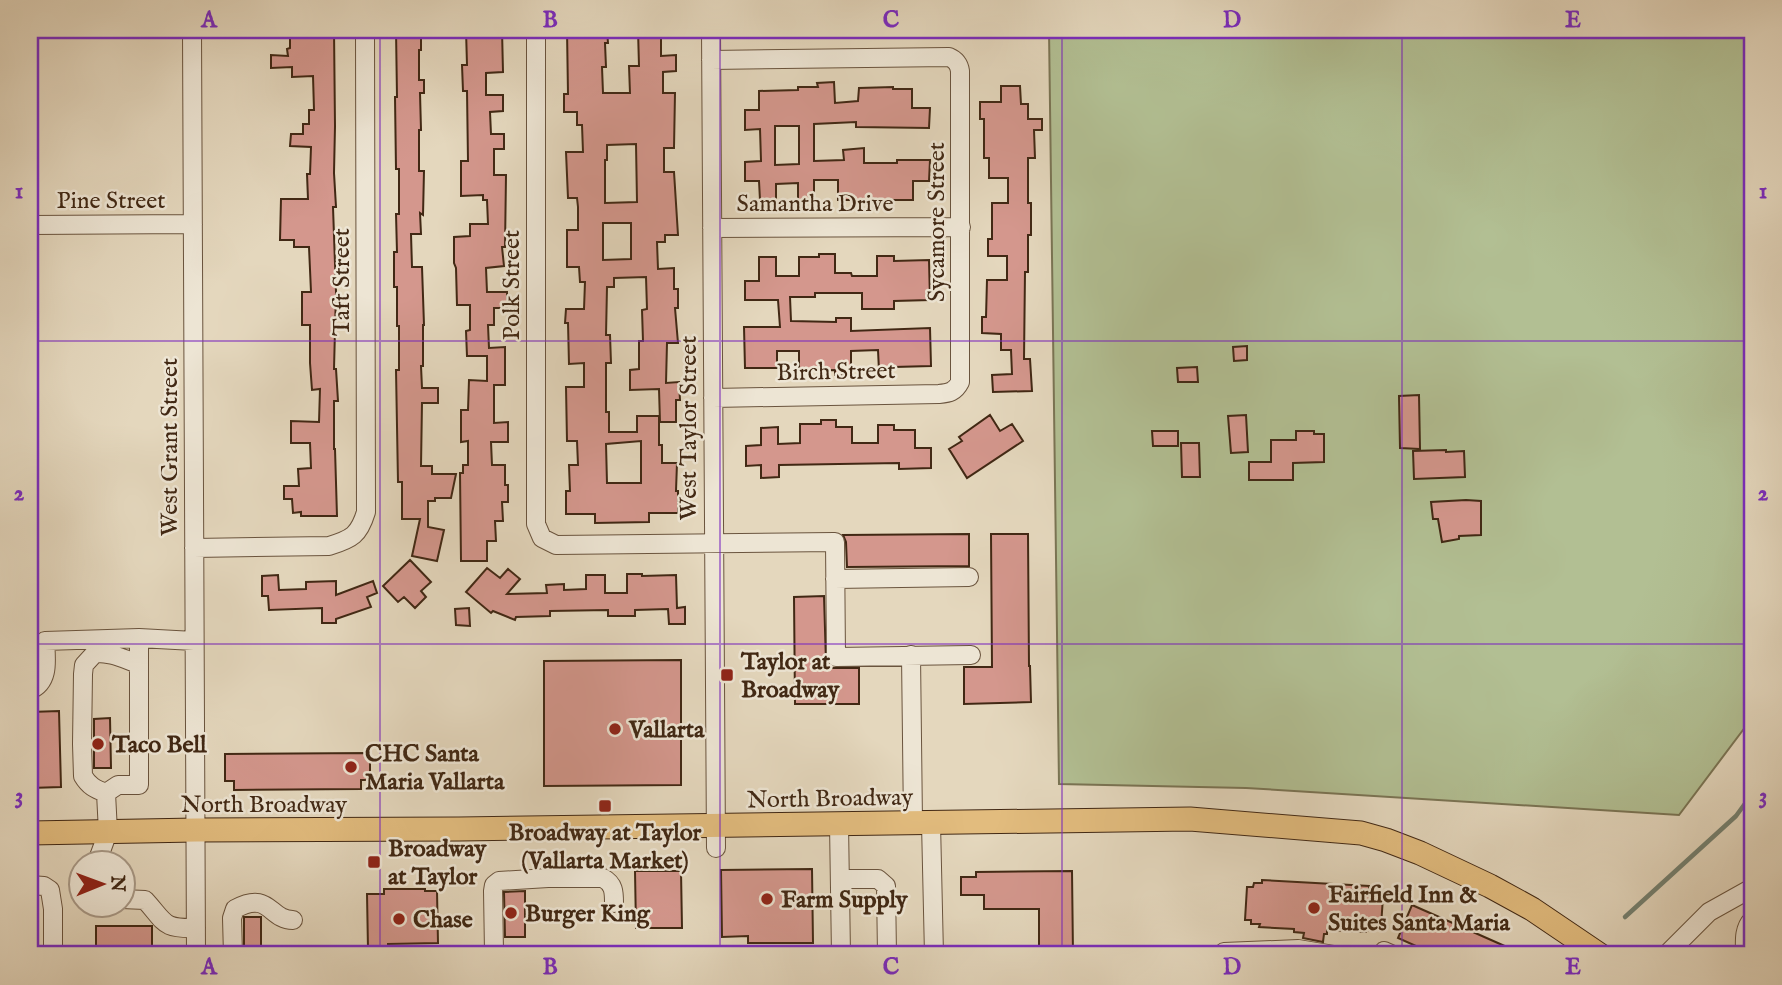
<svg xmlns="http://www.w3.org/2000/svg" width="1782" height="985" font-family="'IM FELL English',serif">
<rect width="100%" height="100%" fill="#e4d7bd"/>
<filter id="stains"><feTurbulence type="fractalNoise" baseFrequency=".00286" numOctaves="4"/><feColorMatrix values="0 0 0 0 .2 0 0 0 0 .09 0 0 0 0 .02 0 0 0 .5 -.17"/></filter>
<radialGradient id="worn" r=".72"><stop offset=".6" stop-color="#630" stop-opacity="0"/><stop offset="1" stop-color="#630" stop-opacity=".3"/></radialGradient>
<!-- green -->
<path fill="#b2bf93" stroke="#7a7454" stroke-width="2" d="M1049,30H1752V718L1679,815L1246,788L1059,784Z"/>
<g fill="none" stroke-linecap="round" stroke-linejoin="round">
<!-- stream -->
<path stroke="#748070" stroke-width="4.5" d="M1625,917L1736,816L1752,794"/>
</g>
<!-- building -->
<path fill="#d4978d" stroke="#412814" stroke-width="2" fill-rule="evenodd" d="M290,30H334L335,126L334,173L336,207H333L336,292L334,369H336L338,401H334V449H335L337,516H301V512L293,513L292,499H284V486H299L298,469L311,468L310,443H291V421L319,422L320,389L312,390L310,363V325H302V292H311L309,247H294V240H280L281,199H308L307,174H310L311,147L290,146L291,134H303V124H309V110H314L313,76L292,77V67L271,68V55L288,56L287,49L290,48Z
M396,30H421V50H419V80H424V93H420L421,130H419V171H424L423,215L420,213L421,234H411L412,267H422L424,325H423V366H421L422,388H438V403H422L421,466H432V474H456L451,498H435V501H428V527L444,530L437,561L412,556L420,519H402V482H398L396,370H399V326H397V287H394V252H397L396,214H399V169H396L395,97H397Z
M466,30H502L503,72L486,73V95H503V111L490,112L491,134H504V149H494V175H506L505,247H502L504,266L486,268L487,292H507V308H494V325H488L489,348L505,347V385H494V423L508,422V442H491L492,465H505V485H508V502H502L503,521H495L496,541H487V561H461L460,473H463V465H468V441L461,442V410H468L469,380L487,381V356H467L466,331L470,330V305H457L456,268L454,263V237L470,236V224H488L487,200H483V195L461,196V161H468L467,91H463L462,65H467Z
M567,30H607L608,43H605L606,67H602L603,93H630L629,66H639L638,30H661V56L676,55V71L663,72V93H675L674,148H664V172H674L678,235H665V242H657L658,269L674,268V289H678V308H675L678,343H667L666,383L679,382L680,400H676V422H660L659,389L630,390V370L639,369V341H643L642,310L647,309L646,277L614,278V287H607L606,335H610L611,363H606V412H609V432H637V416H659V445H662V463H677L676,491H678V513H649V522L595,523V514H566V491H570L569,465H578L577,441H567L566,387H584V363L569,364L568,323H565L566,309H584L585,282H580L579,267H567V230H578V207L577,198H568L566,152H583L582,125H577V112H564V94H568ZM636,144L637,202L605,203V160H607V145ZM603,223H631V259L603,260ZM641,441V483H607L606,444Z
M834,82L835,103L858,101L859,88L893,87V89H912V108H930L929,128L856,127V122L814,124V161L844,160L843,150L864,148V163H897V160H930L929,181H913V200H875V203H858V200H838V180H814V203H798V183L776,184V200H760L759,181H745V162L761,161L760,129L745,130V110H759V91L798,90V87H818L817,83ZM775,126H799V164L775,165Z
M1001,86H1020L1021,104H1028V119H1042V130H1034L1035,158H1028V203H1031V235H1028V272H1025L1024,359H1030L1032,391L993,392L992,375L1012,374L1011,350H1001V334L982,333V317H986L987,280H1007V256H988V239H992V203H1008V178H989V158H984V119H980V102H1001Z
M819,254H835V273H851L852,276H877V256H894V261L929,260L930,300L894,301V309H862V293H815V297H790L791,321L836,322V318H851V331L930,328L931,366L894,367V370L879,371L878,350L851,351V375H835V370L799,371V351H777V368H745L744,327H780L778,300H745V281H759V257H776V276H799V257H819Z
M1247,346V360L1234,361L1233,347Z
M1197,367L1198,382H1178L1177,368Z
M1419,395L1420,449L1400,448L1399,396Z
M990,415L1000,431L1012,424L1023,441L967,478L949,449L962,441L959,437Z
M1246,415L1248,452L1231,453L1228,416Z
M821,420H836V427H852V443H878V425H894V430H915V448H931V468L899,469V463L779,465V477L761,478V465L746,466V446L761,445V428L778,427V444L800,443V424H821Z
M1152,431H1178V446H1153Z
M1296,431H1314V434H1324V462L1293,463V480H1249V462H1271V440H1296Z
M1181,443H1199L1200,477H1182Z
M1446,450V452L1464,451L1465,477L1414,479L1413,451Z
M1466,500L1481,501V535L1459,536V539L1442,542L1438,519H1433L1431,502Z
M969,534V566L847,567L846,542L843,535Z
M991,534H1028L1029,666H1030L1031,702L964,704V667H992Z
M410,560L431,582L421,591L426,597L415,608L404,597L398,602L383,586Z
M487,568L500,578L508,569L520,579L507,594L547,593L546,585L564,584V590L586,589V575H605V593H627V574H642V576L676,575L677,608L685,607V624H669L668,609L635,610V616H608V610L550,611V616L516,617L515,620L493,611L491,613L466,592Z
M278,575L279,590L306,589V582L336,581V595L373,581L377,593L367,597L371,607L336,619V623H322V608L269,610L268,596H262V576Z
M824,596L826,662L831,668H859V704H795L794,597Z
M469,608L470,626L456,625L455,609Z
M681,660V785L544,786V661Z
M59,711L61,787L30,788V712Z
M110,718L111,768H94V719Z
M370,753V780H361V789L234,790V781H225V754Z
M812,869L813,943H748V936L722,937L721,870Z
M635,871H681L682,928H636Z
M1072,871L1073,955H1039V909H984V895H961V877H976V872Z
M1262,880L1369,886V889L1377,890V896L1383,897L1381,926L1375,925V931L1366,930V932L1327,930V934H1324L1323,942L1303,938L1304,933L1294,932V929L1259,927L1260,924H1251V920H1245L1247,887H1253L1254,883H1262Z
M384,889H425V891H437L438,943L388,944V949H368L367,894H384Z
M525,891V937H505L504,892Z
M1412,905L1525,955H1436L1398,938Z
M244,917H261V955H244Z
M96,926H152V951H96Z"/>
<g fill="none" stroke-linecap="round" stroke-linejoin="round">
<!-- minor casing -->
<g stroke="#6a543e" stroke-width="20">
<path id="minor" d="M192,30L196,955
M536,30V524L542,538L556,545L835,542L836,657L971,655
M711,30L716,848
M711,60L949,57C956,60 959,64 960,71V382C955,392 949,393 939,394L713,398
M30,225L193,224
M712,228L961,227
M194,548L329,546C352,539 359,535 366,512L365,30
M835,579L969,577
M911,655L913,823
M30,690C50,682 46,659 45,641L139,638L194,641
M106,793C95,789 89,786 83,776L82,744L83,674L84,665L95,653C110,652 124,659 139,664
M931,823L934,955
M839,824L841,955
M97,862L108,832L106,793L118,785H139V638
M840,879H878L886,886L887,955
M30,885L44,886L50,890L53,909V955
M122,899L145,900C166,923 162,929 196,928
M494,952L493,891L494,885L499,881L548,878H603C614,884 614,892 614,903
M1224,952L1298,949L1334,955
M233,955L232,918L235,909C270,890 269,920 293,920
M1381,955L1384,951L1393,955
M1666,955L1709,912L1752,888
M1745,955C1745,943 1743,929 1752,920"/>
</g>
<!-- major casing -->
<g stroke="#412814" stroke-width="25">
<path id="major" d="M30,833L196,830L459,829L1190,819L1361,833L1386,840L1420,853L1490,886L1532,909L1600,955"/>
</g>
<!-- minor -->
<use href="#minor" stroke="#ede5d4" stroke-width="18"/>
<!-- major -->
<use href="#major" stroke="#e2bc7e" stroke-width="23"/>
</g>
<!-- grid -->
<path fill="none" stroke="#7b2cbf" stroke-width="2" stroke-opacity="0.55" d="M380,30V955M720,30V955M1062,30V955M1402,30V955M30,341H1752M30,644H1752"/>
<!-- markers -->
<g fill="#8f2418" stroke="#ede5d4" stroke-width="2.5">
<rect x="720" y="668" width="14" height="14" rx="3.5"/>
<circle cx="615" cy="729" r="7"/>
<circle cx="98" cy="744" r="7"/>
<circle cx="351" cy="767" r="7"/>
<rect x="598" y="799" width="14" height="14" rx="3.5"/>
<rect x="367" y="855" width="14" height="14" rx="3.5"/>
<circle cx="767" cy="899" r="7"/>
<circle cx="1314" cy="908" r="7"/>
<circle cx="511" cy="913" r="7"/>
<circle cx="399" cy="919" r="7"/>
</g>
<g text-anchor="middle" stroke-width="5" stroke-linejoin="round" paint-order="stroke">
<!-- street labels -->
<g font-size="24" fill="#412814" stroke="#ede5d4">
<text x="111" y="208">Pine Street</text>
<text x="815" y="211">Samantha Drive</text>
<text transform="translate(936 222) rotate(-90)" y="8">Sycamore Street</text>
<text transform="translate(341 282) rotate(-90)" y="8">Taft Street</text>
<text transform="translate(511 285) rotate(-90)" y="8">Polk Street</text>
<text transform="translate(836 371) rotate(-1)" y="8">Birch Street</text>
<text transform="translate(688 428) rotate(-90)" y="8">West Taylor Street</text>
<text transform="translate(169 447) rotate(-90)" y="8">West Grant Street</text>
<text transform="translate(830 798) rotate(-1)" y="8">North Broadway</text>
<text x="264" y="812">North Broadway</text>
</g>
<!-- poi labels -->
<g font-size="24" font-weight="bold" fill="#412814" stroke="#ede5d4" text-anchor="start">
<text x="741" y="669">Taylor at<tspan x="741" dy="28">Broadway</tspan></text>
<text x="629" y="737">Vallarta</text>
<text x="112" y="752">Taco Bell</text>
<text x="365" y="761">CHC Santa<tspan x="365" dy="28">Maria Vallarta</tspan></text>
<text x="605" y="840" text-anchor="middle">Broadway at Taylor<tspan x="605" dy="28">(Vallarta Market)</tspan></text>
<text x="388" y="856">Broadway<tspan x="388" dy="28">at Taylor</tspan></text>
<text x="1328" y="902">Fairfield Inn &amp;<tspan x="1328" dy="28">Suites Santa Maria</tspan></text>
<text x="781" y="907">Farm Supply</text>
<text x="525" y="921">Burger King</text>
<text x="413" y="927">Chase</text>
</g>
</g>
<!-- margin -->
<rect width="1782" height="985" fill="none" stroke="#e4d7bd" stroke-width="77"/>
<!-- north arrow -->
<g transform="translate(102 884) rotate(89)"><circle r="33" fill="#ede5d4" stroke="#a89987" stroke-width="2"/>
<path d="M0-5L12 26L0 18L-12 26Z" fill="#8f2418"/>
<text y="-10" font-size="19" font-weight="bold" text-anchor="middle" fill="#412814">N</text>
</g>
<rect x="38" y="38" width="1706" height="908" fill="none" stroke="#7b2cbf" stroke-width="2.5"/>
<g font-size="23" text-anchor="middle" font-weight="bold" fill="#7b2cbf">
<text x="209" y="27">A</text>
<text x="550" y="27">B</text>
<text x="891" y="27">C</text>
<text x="1232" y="27">D</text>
<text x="1573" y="27">E</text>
<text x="19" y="198">1</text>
<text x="1763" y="198">1</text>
<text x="19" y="500">2</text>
<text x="1763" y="500">2</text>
<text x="19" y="803">3</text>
<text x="1763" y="803">3</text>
<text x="209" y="974">A</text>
<text x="550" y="974">B</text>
<text x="891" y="974">C</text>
<text x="1232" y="974">D</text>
<text x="1573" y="974">E</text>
</g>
<rect width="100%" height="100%" filter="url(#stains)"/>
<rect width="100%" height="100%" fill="url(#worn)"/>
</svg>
